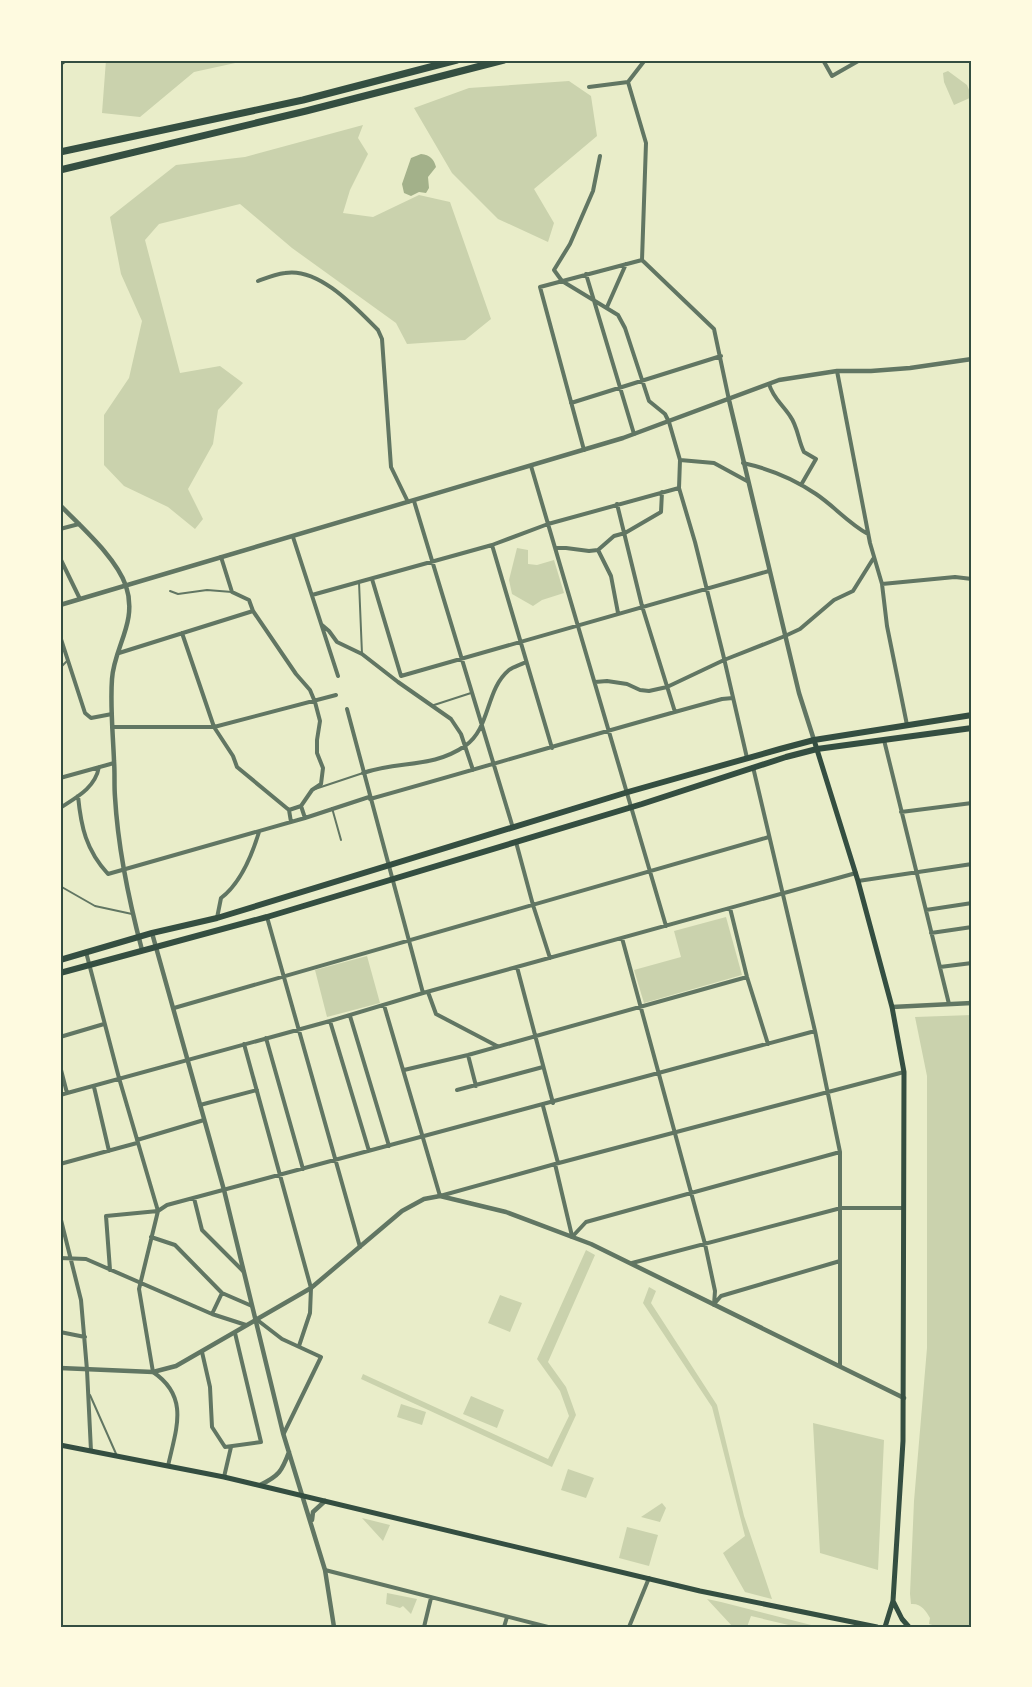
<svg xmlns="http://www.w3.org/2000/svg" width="1032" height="1687" viewBox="0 0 1032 1687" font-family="'PT Sans Narrow',sans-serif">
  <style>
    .green { fill: #cad2ad }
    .water { fill: #a3b18a }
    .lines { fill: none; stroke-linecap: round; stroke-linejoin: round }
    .service { stroke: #617663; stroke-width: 2 }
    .minor { stroke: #617663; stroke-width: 4 }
    .tertiary { stroke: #617663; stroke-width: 4.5 }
    .secondary { stroke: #344e41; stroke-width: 5 }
    .primary { stroke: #344e41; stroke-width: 6 }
    .trunk { stroke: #344e41; stroke-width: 6 }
    .motorway { stroke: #344e41; stroke-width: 7 }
    .neatline { fill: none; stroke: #344e41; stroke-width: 2 }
  </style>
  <rect width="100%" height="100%" fill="#e9edc9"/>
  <path class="green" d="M106,60H249L194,72L140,117L102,113Z
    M948,71L967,85L972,97L954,105L944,82L943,73Z
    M569,81L591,96L597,136L534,189L554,223L548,242L498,219L452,173L414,108L469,88Z
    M363,125L358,138L368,154L350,190L343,213L373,217L419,195L450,202L491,319L465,340L407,344L396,323L292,248L240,204L159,224L145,240L180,373L220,366L243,383L218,410L213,444L188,489L203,519L195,529L168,507L124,486L104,465V415L129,378L142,321L121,274L110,217L176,165L245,157Z
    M517,548L528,550V564L537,565L554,560L564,593L542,600L533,606L512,594L509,580Z
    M726,917L742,975L644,1003L634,970L681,957L674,931Z
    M367,956L380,1003L327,1017L315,970Z
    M972,1015V1627H939L929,1624L930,1618C926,1611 921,1603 911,1604L910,1594L914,1501L927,1348V1076L915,1017Z
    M586,1250L595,1255L548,1362L566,1387L576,1415L552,1467L361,1379L363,1374L548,1459L569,1416L560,1391L537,1359Z
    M649,1287L656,1291L651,1303L717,1405L744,1516L772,1599L745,1592L723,1553L745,1536L712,1407L643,1303Z
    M500,1295L522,1303L510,1332L488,1323Z
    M471,1396L504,1410L497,1428L463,1414Z
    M401,1404L426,1412L422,1425L397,1417Z
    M813,1423L884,1440L878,1570L820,1553Z
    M568,1469L594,1478L586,1498L561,1490Z
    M662,1503L666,1508L660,1522L641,1517Z
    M362,1518L390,1525L383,1541Z
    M627,1527L658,1535L649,1566L619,1558Z
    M387,1593L417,1599L411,1614L403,1606L400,1608L386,1604Z
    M707,1599L721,1602L819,1627H797L751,1616L747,1627H733Z"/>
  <path class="water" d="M421,154C430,155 434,159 436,167L428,177L429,188L426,193L419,192L411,196L404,193L402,184L411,158Z"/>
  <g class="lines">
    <path class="service" d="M359,582L362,654
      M170,591L178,594L207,590L232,592
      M60,668L68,660
      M431,706L471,693
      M315,789L363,773
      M332,808L341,840
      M60,886L95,906L132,914
      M90,1395L117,1456"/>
    <path class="minor" d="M645,60L628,82L646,143L642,260L714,329L729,400
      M823,60L832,76L860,60
      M589,87L628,82
      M600,156L593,191L570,244L554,270L562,281L618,315L625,328L649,401L665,414L669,422L680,460L679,488L695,542L723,654L747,758
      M586,274L634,434
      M258,281C266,278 276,274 285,273C319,267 356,308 378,330L382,339L391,467L408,502
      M607,307L626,264
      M837,371L870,543L882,584L887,626L907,725
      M769,384C773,398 782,404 790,416C798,427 798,440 804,452L816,459L801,485
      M571,403L721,356
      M584,450L540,287L642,260
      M680,460L714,463L747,481
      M743,463C770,469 793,478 816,494C834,506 848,523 868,534
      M531,466L666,926
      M414,501L513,828
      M617,504L642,606L675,712
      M60,529L79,524
      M293,537L338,676
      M492,545L552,748
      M555,548H566L589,551L598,550L614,536L625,533L661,512L662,492
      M598,550L611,576L618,613
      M221,557L232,592L249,600L253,611L296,674L310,690L315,702L320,721L317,740V753L323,768L321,784L312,790L301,806L305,818
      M60,558L80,599
      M372,579L401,676L769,571
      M882,584L955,577L972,579
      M312,595L492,545L548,524L679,488
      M322,625L329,631L337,642L362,654L398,682L451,719L461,734L473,770
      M182,633L214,727L233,756L237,767L289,810L291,822
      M60,636L85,713L91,718L112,714
      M119,653L253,611
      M595,682L607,681L627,684L640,690L649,691L667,687L724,660L785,636L800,629L834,600L853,591L873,559
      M347,709L423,993
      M112,727H214L336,695
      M884,740L949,1004
      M753,767L815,1031L840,1152V1365
      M363,773C400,760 431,769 465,746C491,728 485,690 509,670C513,667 520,665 526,662
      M60,778L114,763
      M78,796C81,827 86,850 108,874L305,818L369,797
      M370,799C488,766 604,731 722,699L733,698
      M60,808C77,797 95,788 99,767
      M289,810L301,806
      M901,812L972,803
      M516,842L533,905L550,958
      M858,881L972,864
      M730,908L747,977L768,1044
      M926,910L972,903
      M267,917L360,1247
      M217,918L221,898C241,883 252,855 259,832
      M931,933L972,927
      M622,938L705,1244L715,1291L714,1305
      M86,952L119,1078L158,1211
      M517,967L553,1103
      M940,967L972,963
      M428,992L436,1014L497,1046
      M384,1005L440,1196L555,1164L904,1072
      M174,1008L769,837
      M350,1016L389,1146
      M330,1021L369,1151
      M60,1037L104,1024
      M266,1038L303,1169
      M244,1044L311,1288L310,1313L299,1346
      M468,1055L476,1086
      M60,1066L67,1093
      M404,1070L468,1055L747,977
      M94,1087L109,1151
      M457,1090L543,1067
      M60,1095L330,1021L423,993L856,873
      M200,1105L257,1090
      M543,1106L558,1163
      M137,1140L204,1120
      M60,1164L137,1143
      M555,1164L572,1236
      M194,1198L202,1230L244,1272
      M158,1211L139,1289L153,1372C190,1397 176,1429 168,1466
      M60,1216L81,1300L87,1370L91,1451
      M151,1237L175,1245L222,1293L252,1306
      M572,1237L586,1222L840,1152
      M60,1258L86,1259L212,1314L246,1325
      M632,1263L841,1208H903
      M110,1270L106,1216L158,1211L167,1205L815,1031
      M714,1304L721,1296L840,1261
      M212,1314L222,1293
      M256,1319L282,1339L321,1357L284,1433
      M60,1332L85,1337
      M202,1352L210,1387L212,1427L225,1447L261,1442L235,1333
      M224,1477L231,1447
      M325,1570L548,1627
      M424,1627L431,1598
      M504,1627L507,1617
      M629,1627L649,1578"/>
    <path class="tertiary" d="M729,400L799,693L814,740
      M60,505C81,527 116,557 126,586C138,622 114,647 112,679C110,706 113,734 114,761C115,773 114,785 115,797C118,849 129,901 142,950
      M60,605L623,438L779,380L837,371H871L910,368L972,359
      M152,933L224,1190L283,1433L325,1570L334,1627
      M892,1007L972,1003
      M60,1368L153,1372L176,1366L311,1288L402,1211L424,1199L440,1196L506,1212L591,1244L904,1398
      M260,1485C279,1476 282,1471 289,1452
      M312,1520L313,1512L325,1501"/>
    <path class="secondary" d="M814,740L858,881L892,1007L904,1072L903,1441L893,1601L885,1627
      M60,1445L224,1477L700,1591L877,1627
      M893,1601L902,1619L909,1627"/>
    <path class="primary" d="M60,960L152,933L217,918L628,792L780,749L814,740L972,715
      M60,973L267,917L642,804L786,757L817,749L972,728"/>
    <path class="trunk" d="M60,63L64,60"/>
    <path class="motorway" d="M60,152L303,100L457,60
      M60,170L306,111L504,60"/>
  </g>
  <rect width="1032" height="1687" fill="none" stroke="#fefae0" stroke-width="123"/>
  <rect x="62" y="62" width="908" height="1564" class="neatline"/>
</svg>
